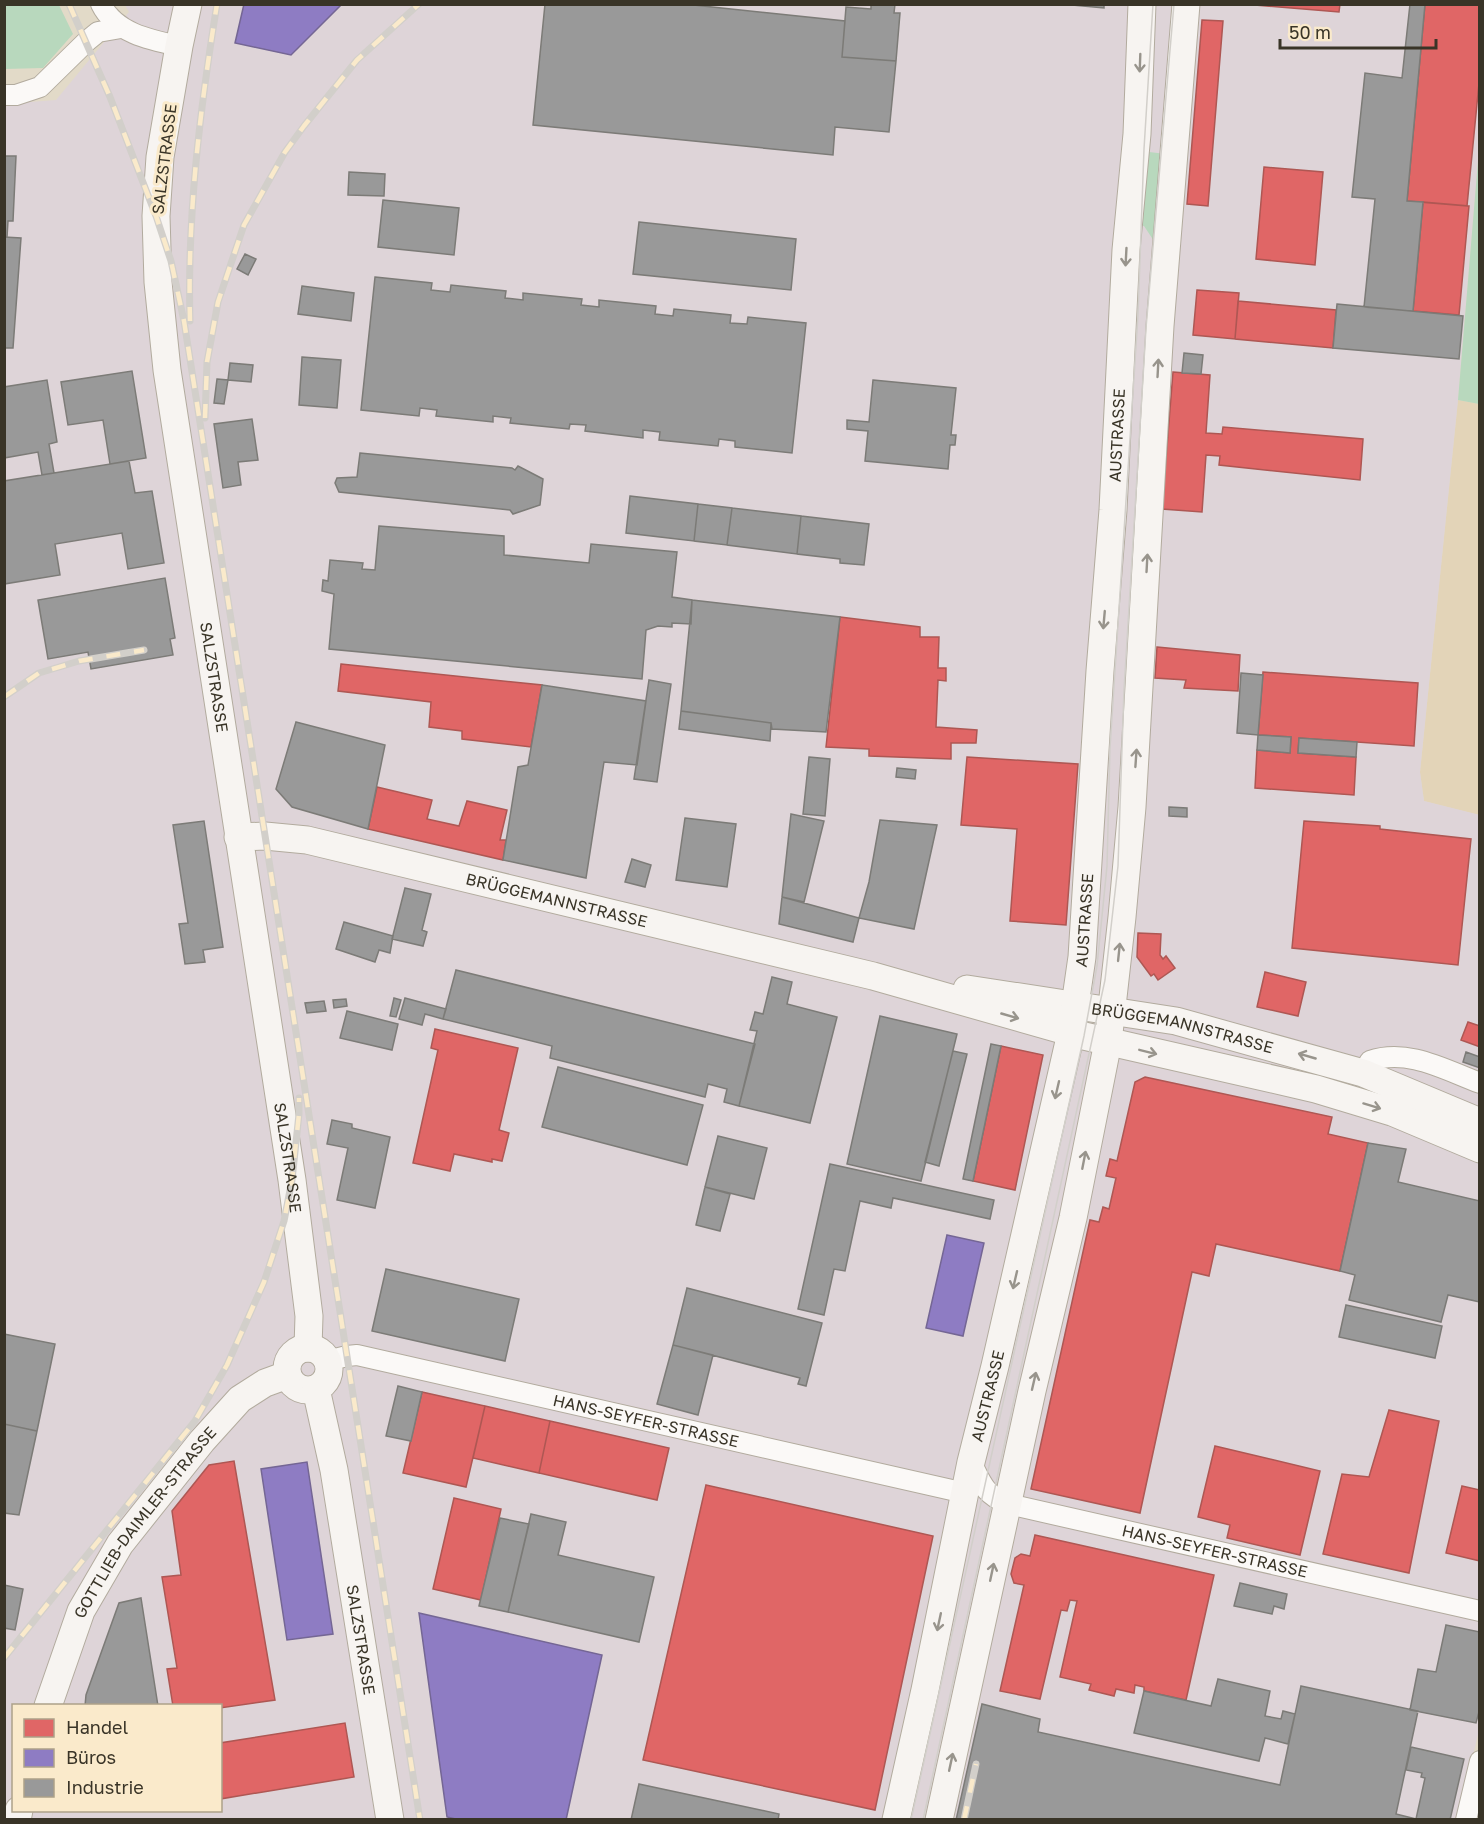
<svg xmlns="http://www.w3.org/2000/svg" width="1484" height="1824" viewBox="0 0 1484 1824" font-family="'Golos Text',sans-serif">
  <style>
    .built { fill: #e3d4b8 }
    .industrial { fill: #ded4d8; fill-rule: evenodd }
    .green { fill: #b8d8bd }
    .shops { fill: #e06666; stroke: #ae5753; stroke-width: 1.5 }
    .offices { fill: #8e7cc3; stroke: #746694; stroke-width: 1.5 }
    .industry { fill: #999; stroke: #7c7b77; stroke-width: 1.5 }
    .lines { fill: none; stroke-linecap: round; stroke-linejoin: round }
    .street-casing { stroke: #b2ab9e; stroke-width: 22 }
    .secondary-casing { stroke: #b2ab9e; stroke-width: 29 }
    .street { stroke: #fbf9f7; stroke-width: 20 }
    .secondary { stroke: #f7f4f1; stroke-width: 27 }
    .tram { stroke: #d2cfca; stroke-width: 1.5 }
    .rail-casing { stroke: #d2cfca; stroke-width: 7 }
    .rail { stroke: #faeacb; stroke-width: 4.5; stroke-dasharray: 14; stroke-linecap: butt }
    .oneway { stroke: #98948c }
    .labels { text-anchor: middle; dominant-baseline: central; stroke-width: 6; stroke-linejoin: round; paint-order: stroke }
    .street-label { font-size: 16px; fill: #393427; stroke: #faeacb }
  </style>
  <rect width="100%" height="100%" fill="#e2dac8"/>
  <path class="built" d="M1458,400L1479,404V815L1424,801L1420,772Z"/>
  <path class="industrial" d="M125,5H1479V149L1458,400L1420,772L1424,801L1480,815V1726L1458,1819L5,1820V104L56,100L129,12ZM14,1706H220V1810H14Z"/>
  <path class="green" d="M4,5H59L73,34L43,68L5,69Z
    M1479,149L1480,404H1479L1458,400Z
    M1149,152L1166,154L1154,241L1144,226L1137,225Z"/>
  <path class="shops" d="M1243,4H1340L1339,12Z
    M1425,4H1480V73L1467,206L1407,201Z
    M1202,20L1223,21L1208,206L1187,204Z
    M1264,167L1323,172L1315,265L1256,259Z
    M1423,202L1469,206L1459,315L1413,311Z
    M1197,290L1239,293L1235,339L1193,335Z
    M1238,301L1336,310L1333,348L1235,339Z
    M1173,372L1210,375L1206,433L1222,434L1223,427L1363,439L1360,480L1219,465L1220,456L1206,455L1202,512L1162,509Z
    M840,617L920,627V637H939L938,668H946V681L938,680L936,727L977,730L976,743H951V759L869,756V749L826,747Z
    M1157,647L1240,655L1238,691L1184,688L1186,680L1155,678Z
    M341,664L542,685L531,747L462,739V731L429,727L431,702L338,691Z
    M1263,672L1418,683L1414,746L1299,738L1298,753L1356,757L1354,795L1255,788L1257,750L1290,753L1291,737L1258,735Z
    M967,757L1078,764L1066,925L1010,921L1017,829L961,825Z
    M377,787L432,800L427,819L459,826L467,801L507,810L500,840H506L503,860L368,829Z
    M1304,821L1380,826V829L1471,839L1458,965L1292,948Z
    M1138,933L1161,934L1160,955L1163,959L1166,956L1175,968L1158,980L1154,974L1151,976L1137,957Z
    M1265,972L1306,982L1298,1016L1257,1007Z
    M1468,1022L1480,1026V1047L1461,1040Z
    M435,1029L518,1048L499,1130L509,1133L502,1161L492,1159V1162L454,1154L450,1171L413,1163L438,1050L431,1048Z
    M1001,1046L1043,1055L1015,1190L973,1181Z
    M1145,1077L1332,1117L1328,1134L1368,1143L1340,1271L1216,1244L1209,1276L1192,1272L1140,1513L1031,1489L1090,1220L1099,1222L1103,1207L1109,1209L1116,1178L1106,1176L1110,1159L1117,1161L1135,1082Z
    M422,1392L485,1406L466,1487L403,1473Z
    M485,1406L550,1421L539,1473L473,1458Z
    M1389,1410L1439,1421L1409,1573L1323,1554L1342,1474L1369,1477Z
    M550,1421L669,1448L657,1500L539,1473Z
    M1215,1446L1320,1471L1300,1555L1227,1538L1230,1525L1198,1517Z
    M234,1461L275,1700L220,1708V1706H173L167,1669L177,1668L162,1577L181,1575L172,1511L209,1465Z
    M706,1485L933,1536L875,1810L643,1760Z
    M1462,1486L1480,1490V1561L1446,1553Z
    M454,1498L501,1509L481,1600L433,1589Z
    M1035,1535L1214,1575L1186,1700L1144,1691V1687L1135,1685L1134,1693L1116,1689L1114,1696L1089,1690L1091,1684L1060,1677L1077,1601L1070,1600L1067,1611L1061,1610L1040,1699L1000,1691L1024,1585L1014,1583L1011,1574L1015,1558L1021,1554L1030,1556Z
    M345,1723L354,1777L220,1799V1743Z"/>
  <path class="offices" d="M244,4L292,5L342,4L291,55L235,43Z
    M947,1235L984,1243L963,1336L926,1328Z
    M307,1462L333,1634L287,1640L261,1469Z
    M419,1613L602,1655L566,1820H460L447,1817Z"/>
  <path class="industry" d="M545,4H684L845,21L842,57L896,61L889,132L835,127L833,155L533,125Z
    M871,4H895L894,13H900L896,61L842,57L846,7L871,9Z
    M1061,4H1104V8Z
    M1410,4H1425L1407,201L1423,202L1413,311L1364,307L1375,199L1352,197L1365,73L1402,78Z
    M5,156H16L13,221H8L7,237H4Z
    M349,172L385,174L384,196L348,195Z
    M383,200L459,208L454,255L378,247Z
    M639,222L796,239L791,290L633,274Z
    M4,237L21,238L13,348H4Z
    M245,254L256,259L248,275L237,269Z
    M375,277L432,283L431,290L450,292L451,285L506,291L505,298L523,300V293L582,299L581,305L599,307V300L656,306L655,314L673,316L674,309L731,315L730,323L747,324L748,317L806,323L792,453L735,447V441L719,439L718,446L659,440L660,432L643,430V438L585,431L586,425L570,424L569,429L510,423L511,418L493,416V422L436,416L437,410L420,408L419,416L361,410Z
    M302,286L354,293L351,321L298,314Z
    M1337,304L1463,316L1459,359L1333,348Z
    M1184,353L1203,355L1201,374L1182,373Z
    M302,357L341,360L337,408L299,405Z
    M230,363L253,365L251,382L228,380Z
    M132,371L146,458L110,464L103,420L68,425L61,382Z
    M217,379L228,380L224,404L214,403Z
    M47,380L57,442L49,444L54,473L42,475L38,452L4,458V387Z
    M873,380L956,388L951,435H956L955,445H950L948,469L865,461L868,431L847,429V420L869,422Z
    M252,419L258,460L238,462L241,485L223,488L214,424Z
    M360,453L512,468L515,470L518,466L543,479L540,505L513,514L510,510L339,492L335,483L337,478L357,477Z
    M129,461L135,493L152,491L164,563L128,569L122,533L55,544L60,575L4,584V481Z
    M630,496L698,504L694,541L626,533Z
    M698,504L732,508L727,545L694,541Z
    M732,508L801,516L797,554L727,545Z
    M801,516L869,524L864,565L840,563V559L797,554Z
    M379,526L504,536V555L589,563L591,544L677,552L672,597L692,600L691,624L672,623V627L658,626L646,630L642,679L329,649L334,594L322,591L323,580L328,581L330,560L363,563L362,569L375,570Z
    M165,578L175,638L170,639L173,655L91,669L88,652L48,659L38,600Z
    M692,600L840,617L826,732L772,729L771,723L681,711Z
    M1241,673L1263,675L1258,735L1237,733Z
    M649,680L671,684L657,782L634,779Z
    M542,685L646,701L637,765L604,762L586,878L503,860L518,767L528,765Z
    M681,711L771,723L770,741L679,729Z
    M296,722L385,745L368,829L292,807L276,789Z
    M1258,735L1291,737L1290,753L1257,750Z
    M1299,738L1357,742L1356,757L1298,753Z
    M809,757L830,759L825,816L803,814Z
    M897,768L916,770L915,779L896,777Z
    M1169,807L1187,808V817L1169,816Z
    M791,814L824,821L804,902L782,897Z
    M685,818L736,824L727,887L676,880Z
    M880,820L937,825L914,929L859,918L869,882Z
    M204,821L223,947L203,950L205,962L185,964L179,924L188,923L173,825Z
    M632,859L651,865L645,887L625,882Z
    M405,888L431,894L422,930L427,932L423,946L392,939Z
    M782,897L859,918L853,942L779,924Z
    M344,922L393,936L390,953L379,950L375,962L336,949Z
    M456,970L755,1044L739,1106L724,1102L727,1089L708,1084L705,1097L550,1058L552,1046L443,1019Z
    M772,977L792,982L787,1004L837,1017L810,1123L739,1106L757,1031L750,1030L755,1012L763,1014Z
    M394,998L401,1000L396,1017L390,1016Z
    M405,998L446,1009L443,1019L425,1014L422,1025L399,1019Z
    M346,999L347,1006L334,1008L333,1000Z
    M324,1001L326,1011L307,1013L305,1003Z
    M347,1011L398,1024L392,1050L340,1038Z
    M880,1016L957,1034L921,1181L847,1164Z
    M991,1044L1001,1046L973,1181L963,1179Z
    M953,1051L967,1054L939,1166L925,1162Z
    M1466,1052L1480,1057V1068L1463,1062Z
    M558,1067L703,1105L687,1165L542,1127Z
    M332,1120L352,1124V1128L390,1137L375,1208L337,1200L348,1148L327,1144Z
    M718,1136L767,1148L754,1199L705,1187Z
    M1368,1143L1406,1149L1398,1182L1480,1201V1302L1448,1295L1441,1322L1349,1300L1355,1275L1340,1271Z
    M830,1164L994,1200L990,1219L893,1198L891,1208L860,1201L845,1271L834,1269L824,1315L798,1309Z
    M705,1187L730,1194L720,1231L696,1225Z
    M386,1269L519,1299L505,1361L372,1331Z
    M687,1288L822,1323L806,1386L798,1384L800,1378L673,1345Z
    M1346,1305L1442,1326L1435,1358L1339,1337Z
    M4,1334L55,1344L37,1431L4,1424Z
    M673,1345L713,1355L698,1415L657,1404Z
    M398,1386L422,1392L411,1441L386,1436Z
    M4,1424L37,1431L19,1515L4,1513Z
    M531,1514L566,1522L558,1555L654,1577L639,1642L508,1612Z
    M500,1518L529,1524L508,1612L479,1606Z
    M1240,1583L1287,1594L1284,1609L1274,1606L1272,1614L1234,1606Z
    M4,1585L23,1589L15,1630L4,1628Z
    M141,1598L158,1706H85L86,1695L119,1603Z
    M1446,1625L1480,1632V1708L1476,1723L1410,1710L1418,1669L1436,1672Z
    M1218,1679L1270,1691L1265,1716L1281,1719L1283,1711L1295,1714L1288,1744L1265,1738L1259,1761L1134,1733L1144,1691L1211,1706Z
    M1301,1686L1418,1711L1396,1814L1420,1820H956L982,1704L1040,1719L1038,1732L1280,1785Z
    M1411,1747L1464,1759L1450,1820L1416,1819L1425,1778L1421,1777L1422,1773L1406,1770Z
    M639,1784L779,1814L778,1820H631Z"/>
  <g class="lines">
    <defs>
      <g id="street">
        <path d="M101,4C115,33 150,40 179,46"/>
        <path d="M4,95H16L40,87L87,41L98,32L121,28"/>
        <path d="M1363,1073L1370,1061C1408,1048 1445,1070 1480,1083"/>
        <path id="s1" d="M327,1361L347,1356L357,1355L965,1493"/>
        <path id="s2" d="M971,1462C982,1484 984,1494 1008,1504L1480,1611"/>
        <path d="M1466,1820L1480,1761"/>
      </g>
      <g id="secondary">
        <path id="s3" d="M188,4L179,46L160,157L156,216L158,282L167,370L292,1180L309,1316L308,1348"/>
        <path id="s4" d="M238,837L265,836L307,840L873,976L1084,1036L1316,1089L1392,1112L1480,1149"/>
        <path id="s5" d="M967,989L1176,1021L1363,1073L1480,1122"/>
        <circle cx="308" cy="1369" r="21"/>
        <path id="s6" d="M316,1389L334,1470L390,1820"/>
        <path id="s7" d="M48,1706L81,1611L120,1544L202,1441L240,1399L265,1383L287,1375"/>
        <path d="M17,1820L19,1810"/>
        <path id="s8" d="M896,1820L925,1690L971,1462L995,1366L1071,1033L1082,957L1100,671L1113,510L1126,250L1137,134L1142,4"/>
        <path d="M939,1820L1032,1391L1073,1218L1108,1042L1122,917L1132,807L1160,326L1186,4"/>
      </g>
    </defs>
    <use href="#street" class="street-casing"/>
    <use href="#secondary" class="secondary-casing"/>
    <use href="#street" class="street"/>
    <use href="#secondary" class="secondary"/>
    <path class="tram" d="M911,1820L1084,1036L1097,966L1107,866L1110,748L1138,315L1144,149L1153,4
      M923,1820L1105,980L1118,866L1124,690L1146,328L1174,4"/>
    <defs>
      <path id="rail" d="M69,4L110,97L156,216L171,261L184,321L420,1820
        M190,321C187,215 200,109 217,4
        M205,418L207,362L218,302L244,225L285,152L304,126L357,60L419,4
        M4,697L39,673L79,661L144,650
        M4,1658L195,1421L227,1365L264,1282L284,1221L292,1180L299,1114V1098
        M964,1820L976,1764"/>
    </defs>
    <use href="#rail" class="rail-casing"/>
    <use href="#rail" class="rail"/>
  </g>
  <defs><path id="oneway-shaft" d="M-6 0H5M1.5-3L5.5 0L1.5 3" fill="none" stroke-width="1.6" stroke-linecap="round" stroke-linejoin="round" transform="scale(1.5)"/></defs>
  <g class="oneway">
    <use href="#oneway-shaft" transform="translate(1140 63) rotate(92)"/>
    <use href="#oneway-shaft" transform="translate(1126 257) rotate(93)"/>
    <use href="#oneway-shaft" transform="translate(1158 368) rotate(-87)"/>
    <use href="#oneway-shaft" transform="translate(1147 563) rotate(-87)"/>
    <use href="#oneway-shaft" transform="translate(1104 620) rotate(95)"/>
    <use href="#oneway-shaft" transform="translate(1136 758) rotate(-86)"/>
    <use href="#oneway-shaft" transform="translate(1119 952) rotate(-84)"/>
    <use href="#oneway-shaft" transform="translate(1010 1016) rotate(16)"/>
    <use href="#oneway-shaft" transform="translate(1148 1052) rotate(14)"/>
    <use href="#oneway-shaft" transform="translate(1307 1056) rotate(-164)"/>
    <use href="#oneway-shaft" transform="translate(1057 1090) rotate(103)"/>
    <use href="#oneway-shaft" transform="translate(1372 1106) rotate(17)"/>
    <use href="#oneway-shaft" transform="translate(1084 1160) rotate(-79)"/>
    <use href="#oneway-shaft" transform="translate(1015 1280) rotate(103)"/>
    <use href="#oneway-shaft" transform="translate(1034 1381) rotate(-77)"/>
    <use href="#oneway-shaft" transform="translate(992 1572) rotate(-78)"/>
    <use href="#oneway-shaft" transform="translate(939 1622) rotate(102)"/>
    <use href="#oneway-shaft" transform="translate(951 1762) rotate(-78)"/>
  </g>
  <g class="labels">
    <g class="street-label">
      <text transform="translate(164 159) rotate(-83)">SALZSTRASSE</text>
      <text stroke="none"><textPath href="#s8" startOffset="1406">AUSTRASSE</textPath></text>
      <text stroke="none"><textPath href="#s3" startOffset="680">SALZSTRASSE</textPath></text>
      <text stroke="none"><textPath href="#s4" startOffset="326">BRÜGGEMANNSTRASSE</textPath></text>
      <text stroke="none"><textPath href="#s8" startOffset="920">AUSTRASSE</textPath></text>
      <text stroke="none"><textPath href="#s5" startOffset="219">BRÜGGEMANNSTRASSE</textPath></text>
      <text stroke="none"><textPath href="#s3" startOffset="1166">SALZSTRASSE</textPath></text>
      <text stroke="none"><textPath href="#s8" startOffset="434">AUSTRASSE</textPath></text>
      <text stroke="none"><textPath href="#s1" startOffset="327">HANS-SEYFER-STRASSE</textPath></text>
      <text stroke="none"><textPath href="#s7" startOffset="210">GOTTLIEB-DAIMLER-STRASSE</textPath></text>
      <text stroke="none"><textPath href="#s2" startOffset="270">HANS-SEYFER-STRASSE</textPath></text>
      <text stroke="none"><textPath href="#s6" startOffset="255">SALZSTRASSE</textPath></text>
    </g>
  </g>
  <rect width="1484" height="1824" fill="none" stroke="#393427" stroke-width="12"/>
  <rect x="12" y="1704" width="210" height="108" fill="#faeacb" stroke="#ada189" stroke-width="1.5"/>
  <rect x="24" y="1719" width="30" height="18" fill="#e06666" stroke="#ada189" stroke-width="1.5"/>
  <text x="66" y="1734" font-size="18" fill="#393427">Handel</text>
  <rect x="24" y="1749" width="30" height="18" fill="#8e7cc3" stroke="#ada189" stroke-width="1.5"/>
  <text x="66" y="1764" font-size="18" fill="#393427">Büros</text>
  <rect x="24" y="1779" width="30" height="18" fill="#999999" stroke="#ada189" stroke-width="1.5"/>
  <text x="66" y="1794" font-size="18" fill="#393427">Industrie</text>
  <path d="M1280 39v9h156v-9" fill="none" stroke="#393427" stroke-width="3"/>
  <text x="1289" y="39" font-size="18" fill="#393427" stroke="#faeacb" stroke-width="4.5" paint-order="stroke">50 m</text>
</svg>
